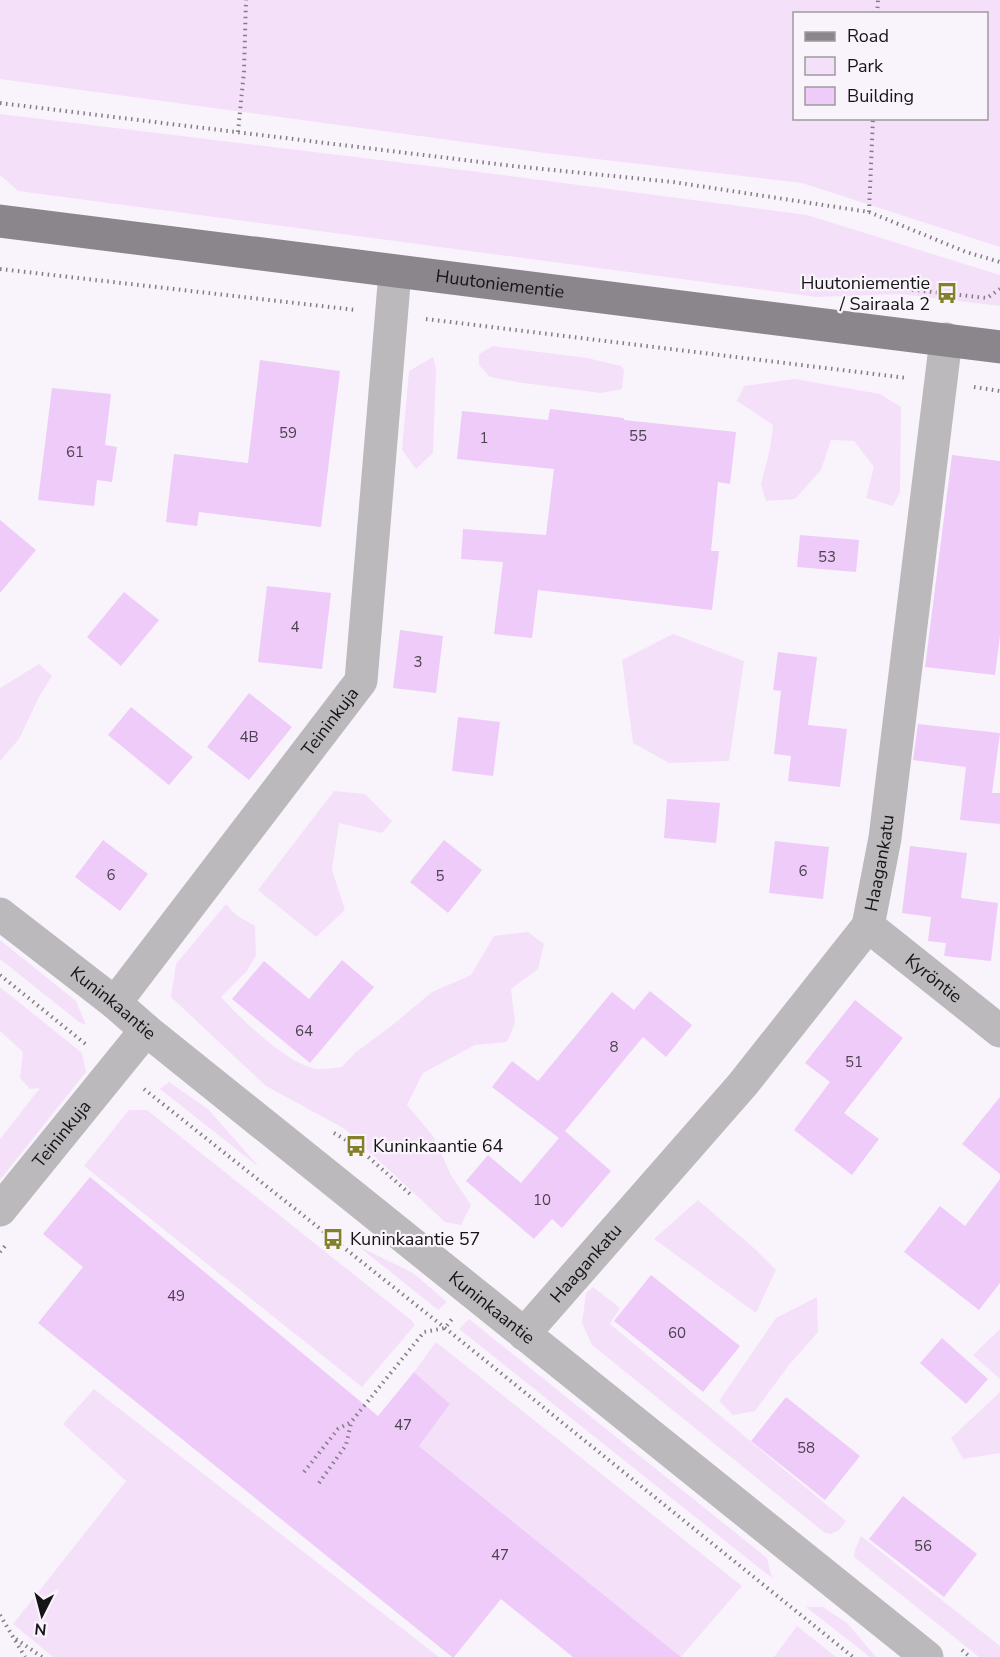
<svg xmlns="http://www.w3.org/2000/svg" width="1000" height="1657" viewBox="0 0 1000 1657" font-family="'Nunito Sans',sans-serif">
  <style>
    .green { fill: #f4e1f9; fill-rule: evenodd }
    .building { fill: #eecbf9 }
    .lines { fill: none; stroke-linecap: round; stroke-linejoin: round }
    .path { stroke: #827e83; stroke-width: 4; stroke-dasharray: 1.5 4.5; stroke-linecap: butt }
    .minor { stroke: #bcb9bc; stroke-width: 33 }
    .major { stroke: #8b868c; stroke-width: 33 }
    .labels { text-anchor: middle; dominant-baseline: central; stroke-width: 4.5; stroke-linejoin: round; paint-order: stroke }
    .number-label { font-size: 15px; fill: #4c424f }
    .poi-label { font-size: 18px; fill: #161416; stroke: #f9f4fb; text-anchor: start }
    .street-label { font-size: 18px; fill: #161416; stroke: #f9f4fb }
  </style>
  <rect width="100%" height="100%" fill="#f9f4fb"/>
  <path class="green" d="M0,0H1000V247L802,183L545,153L0,79ZM794,14H986V118H794Z
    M0,114L479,172L807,215L1000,275V306L901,294L816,297L18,191L0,175Z
    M493,346L587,358L621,366L624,370L622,389L601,393L523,383L490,377L479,365V354Z
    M433,357L436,369L433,453L416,469L402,450L409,371Z
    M795,379L880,394L901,407L900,492L893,506L866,498L874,467L854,441L831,440L821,470L795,499L766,501L761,484L770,449L773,425L737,401L744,386Z
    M673,634L744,661L729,761L669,763L633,743L622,660Z
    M39,664L52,676L39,697L19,739L0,761V688Z
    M334,791L365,794L392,821L382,833L339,823L332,870L345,910L316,937L258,890Z
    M226,904L236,915L255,926L256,955L247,971L221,997C241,1019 289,1066 318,1069C326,1069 334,1068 342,1067L356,1052L390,1027L432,992L471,975L494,936L528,932L544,944L538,969L511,989L515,1023L507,1042L475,1045L423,1073L407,1105L433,1136L451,1175L471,1205L461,1225L445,1222L345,1129L266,1086L171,997L176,964Z
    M0,940L76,1001L86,1025L79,1022L0,959Z
    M0,987L82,1053L86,1072L0,1180V1139L40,1088L30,1089L20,1078L23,1052L0,1031Z
    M169,1082L208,1109L260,1168L160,1089Z
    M129,1110H147L411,1320L415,1325L362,1387L84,1166Z
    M698,1200L755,1249L776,1270L756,1313L654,1239Z
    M358,1246L413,1273L447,1302L438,1310Z
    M593,1287L620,1308L610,1324L846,1521L839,1530L831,1534L825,1533L592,1345L582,1323L586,1293Z
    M817,1297L818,1332L789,1365L755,1411L733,1415L719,1401L776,1318Z
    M469,1319L767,1558L772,1578L459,1329Z
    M1000,1329V1379L973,1355Z
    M436,1342L742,1586L681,1657L419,1446L450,1404L414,1372Z
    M94,1389L439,1657H53L13,1624L126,1481L63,1424Z
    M1000,1392V1453L963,1459L951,1438Z
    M861,1536L1000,1646V1657H979L854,1557L855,1550Z
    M806,1607H823L847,1623L876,1657H870Z
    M797,1626L836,1657H774Z"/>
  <path class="building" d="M260,360L340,371L321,527L199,512L197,526L166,522L174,454L248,463Z
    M52,388L111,394L105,445L117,447L112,482L97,480L94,506L38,500Z
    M550,409L624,418V420L736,432L730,484L718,482L711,551H719L712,610L538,590L532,638L494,634L503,562L461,559L463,529L546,535L554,469L457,459L462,411L548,420Z
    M952,455L1000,461V635L995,675L925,667Z
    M0,520L36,550L0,593Z
    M800,535L859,540L856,572L797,567Z
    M267,586L331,593L322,669L258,662Z
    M124,592L159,620L121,666L87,637Z
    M400,630L443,636L436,693L393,688Z
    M778,652L817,657L808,725L847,729L840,787L788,781L791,756L774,754L781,691L773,690Z
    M249,693L292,727L249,780L207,747Z
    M131,707L193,757L169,785L108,735Z
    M458,717L500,722L493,776L452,771Z
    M918,724L1000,733L992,793H1000V824L960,820L966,767L913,760Z
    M667,799L720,803L716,843L664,838Z
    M103,840L148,874L120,911L75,877Z
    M444,840L482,870L448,913L410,882Z
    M775,841L829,847L823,899L769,893Z
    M910,846L967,853L961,898L998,903L991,961L944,956L946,943L928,941L931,917L902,913Z
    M342,960L374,987L310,1063L232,999L264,961L309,999Z
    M650,991L692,1025L666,1057L643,1037L565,1131L611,1171L562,1228L552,1219L534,1239L466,1181L488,1155L521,1183L559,1138L492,1087L512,1061L538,1081L612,992L634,1010Z
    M855,1000L903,1038L844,1113L879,1139L852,1175L794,1130L830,1082L805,1063Z
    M1000,1097V1174L962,1144Z
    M90,1177L378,1416L414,1372L450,1404L419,1446L681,1657H573L501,1599L454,1657H452L38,1323L83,1267L43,1234Z
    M1000,1179V1283L979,1310L904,1252L940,1206L965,1226Z
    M651,1275L740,1346L703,1392L614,1321Z
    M942,1338L988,1379L966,1404L920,1363Z
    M786,1397L860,1456L825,1500L751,1441Z
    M903,1496L977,1554L944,1597L869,1539Z"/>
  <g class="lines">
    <path class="path" d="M877,14L878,0
      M0,103L513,166L673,182L869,212L966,252L1000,262
      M238,132L244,71L246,0
      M869,212L873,118
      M0,269L356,310
      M906,289L987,298L1000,289
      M426,319L907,378
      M974,387L1000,391
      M0,975L88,1046
      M144,1089L445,1328L853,1657
      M334,1133L356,1146L410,1194
      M0,1252L6,1245
      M304,1472L338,1429L351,1422L424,1332L445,1328L452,1319
      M319,1483L346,1445L351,1423
      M0,1615L25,1657
      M16,1639L42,1657
      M962,1650L970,1657"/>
    <g class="minor">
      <path id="s1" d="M0,914L115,1003L146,1030L927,1657"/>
      <path id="s2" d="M868,926L1000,1031"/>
      <path id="s3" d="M115,1003L361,681L395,272"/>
      <path id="s4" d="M0,1210L146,1030"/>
      <path id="s5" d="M524,1334L743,1084L868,926L885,838L946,339"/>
    </g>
    <path class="major" id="s6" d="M0,221L1000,347"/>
  </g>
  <defs>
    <symbol id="bus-bare" viewBox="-9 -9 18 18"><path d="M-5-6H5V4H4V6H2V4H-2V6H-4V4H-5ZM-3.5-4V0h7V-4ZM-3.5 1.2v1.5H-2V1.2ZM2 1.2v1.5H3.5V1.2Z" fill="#828029" stroke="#f9f4fb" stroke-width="2.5" paint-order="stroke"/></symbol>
  </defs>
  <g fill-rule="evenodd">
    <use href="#bus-bare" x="932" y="278" width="30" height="30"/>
    <use href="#bus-bare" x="341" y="1131" width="30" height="30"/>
    <use href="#bus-bare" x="318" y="1224" width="30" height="30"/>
  </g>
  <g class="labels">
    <g class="number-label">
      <text x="288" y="433">59</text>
      <text x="638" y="436">55</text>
      <text x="484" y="438">1</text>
      <text x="75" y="452">61</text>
      <text x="827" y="557">53</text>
      <text x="295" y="627">4</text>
      <text x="418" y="662">3</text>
      <text x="249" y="737">4B</text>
      <text x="803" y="871">6</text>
      <text x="111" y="875">6</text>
      <text x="440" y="876">5</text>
      <text x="304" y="1031">64</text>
      <text x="614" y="1047">8</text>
      <text x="854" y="1062">51</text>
      <text x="542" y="1200">10</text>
      <text x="176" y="1296">49</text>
      <text x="677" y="1333">60</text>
      <text x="403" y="1425">47</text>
      <text x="806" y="1448">58</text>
      <text x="923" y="1546">56</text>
      <text x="500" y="1555">47</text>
    </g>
    <g class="poi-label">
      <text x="930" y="283" text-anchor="end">Huutoniementie<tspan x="930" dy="21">/ Sairaala 2</tspan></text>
      <text x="373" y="1146">Kuninkaantie 64</text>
      <text x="350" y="1239">Kuninkaantie 57</text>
    </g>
    <g class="street-label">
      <text stroke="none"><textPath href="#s6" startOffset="504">Huutoniementie</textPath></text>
      <text stroke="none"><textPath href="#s3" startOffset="354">Teininkuja</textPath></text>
      <text stroke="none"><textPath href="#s5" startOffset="598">Haagankatu</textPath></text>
      <text stroke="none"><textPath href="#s2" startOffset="84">Kyröntie</textPath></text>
      <text stroke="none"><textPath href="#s1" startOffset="144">Kuninkaantie</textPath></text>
      <text stroke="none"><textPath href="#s4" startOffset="98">Teininkuja</textPath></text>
      <text stroke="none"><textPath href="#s5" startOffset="94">Haagankatu</textPath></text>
      <text stroke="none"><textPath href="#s1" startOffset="630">Kuninkaantie</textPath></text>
    </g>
  </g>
  <rect x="793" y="12" width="195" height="108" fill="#f9f4fb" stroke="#9e9a9f" stroke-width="1.5"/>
  <rect x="805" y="32" width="30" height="9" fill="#8b868c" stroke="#9e9a9f" stroke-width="1.5"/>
  <text x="847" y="42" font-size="18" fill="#161416">Road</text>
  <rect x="805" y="57" width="30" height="18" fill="#f4e1f9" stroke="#9e9a9f" stroke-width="1.5"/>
  <text x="847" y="72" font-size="18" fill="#161416">Park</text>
  <rect x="805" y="87" width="30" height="18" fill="#eecbf9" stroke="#9e9a9f" stroke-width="1.5"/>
  <text x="847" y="102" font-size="18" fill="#161416">Building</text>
  <g transform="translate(42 1615) rotate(186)" stroke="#f9f4fb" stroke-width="4.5" paint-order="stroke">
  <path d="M0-4.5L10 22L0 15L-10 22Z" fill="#161416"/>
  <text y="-9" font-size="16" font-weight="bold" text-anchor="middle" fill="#161416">N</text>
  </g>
</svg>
